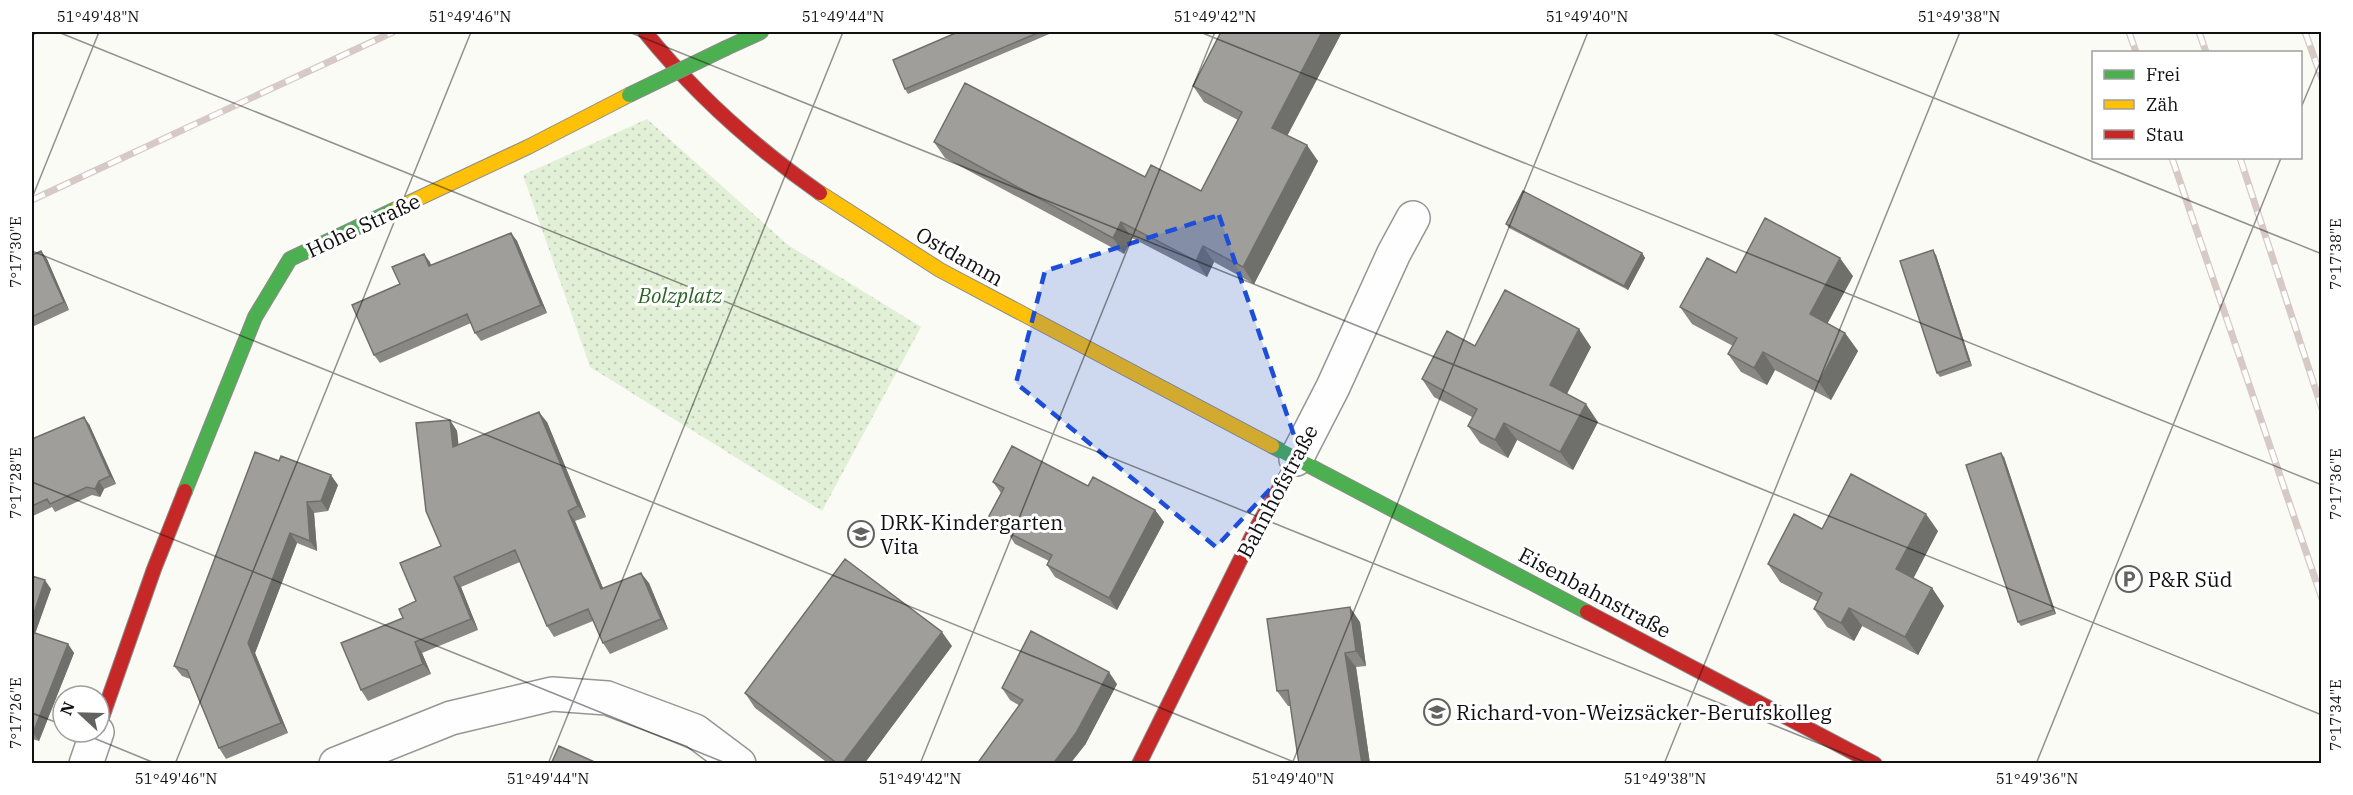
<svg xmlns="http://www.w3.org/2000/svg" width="2353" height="795" viewBox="0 0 2353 795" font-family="'IBM Plex Serif',serif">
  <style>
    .park { fill: url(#park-dots) }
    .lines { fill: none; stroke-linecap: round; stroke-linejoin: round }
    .street-casing { stroke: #969694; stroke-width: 36 }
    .fast-casing { stroke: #8c8c8a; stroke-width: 16 }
    .slow-casing { stroke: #8c8c8a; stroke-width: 16 }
    .jam-casing { stroke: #8c8c8a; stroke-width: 16 }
    .street { stroke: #fefefe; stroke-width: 33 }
    .fast { stroke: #4caf50; stroke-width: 14 }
    .slow { stroke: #ffc107; stroke-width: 14 }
    .jam { stroke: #c62828; stroke-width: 14 }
    .rail-casing { stroke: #d7c9c6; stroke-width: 7 }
    .rail { stroke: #fff; stroke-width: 4.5; stroke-dasharray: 14; stroke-linecap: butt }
    .fast-bridge-casing { stroke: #8c8c8a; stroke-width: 16; stroke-linecap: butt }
    .fast-bridge { stroke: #4caf50; stroke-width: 14 }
    .wall { fill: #898885 }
    .shaded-wall { fill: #6f6f6c }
    .building { fill: #9f9e9b; stroke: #6f6f6c; stroke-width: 1.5 }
    .marked { fill: #1d4ed8; fill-opacity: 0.2; stroke: #1d4ed8; stroke-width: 4.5; stroke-dasharray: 12 8; stroke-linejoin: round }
    .ticks { fill: none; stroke: #101010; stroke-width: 1.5; stroke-opacity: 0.45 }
    .labels { text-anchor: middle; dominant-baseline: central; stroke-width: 6; stroke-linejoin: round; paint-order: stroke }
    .street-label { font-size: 21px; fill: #101010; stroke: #fff }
    .park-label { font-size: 21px; font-style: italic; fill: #296424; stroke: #fff }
    .poi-label { font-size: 21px; fill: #101010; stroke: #fff; text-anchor: start }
    .neatline { fill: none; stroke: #101010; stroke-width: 2 }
    .ticks-label { font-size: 15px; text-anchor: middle; fill: #101010 }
  </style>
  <defs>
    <pattern id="park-dots" width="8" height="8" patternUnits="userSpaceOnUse" patternTransform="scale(1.5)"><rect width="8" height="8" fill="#e2f0d7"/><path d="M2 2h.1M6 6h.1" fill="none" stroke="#c1cdb8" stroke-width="1.8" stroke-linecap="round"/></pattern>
  </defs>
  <rect width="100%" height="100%" fill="#fbfbf6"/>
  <path class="park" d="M647,119L788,245L921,327L822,511L590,367L523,175Z"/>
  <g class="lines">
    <defs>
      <path id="street" d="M1296,459L1333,387L1394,253L1413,218
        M86,764L97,732
        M336,764L451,718L552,694L607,698L695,731L739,764"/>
      <path id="fast" d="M726,48L761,32
        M1272,446L1587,612
        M185,491L255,317L290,259L398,208"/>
      <path id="slow" d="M820,193L940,270L1272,446
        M398,208L528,147L629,95"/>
      <path id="jam" d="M645,32C697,96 753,146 820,193
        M1587,612L1875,764
        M99,726L154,569L185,491
        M1139,764L1254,532L1296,459"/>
    </defs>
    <use href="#street" class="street-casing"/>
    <use href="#fast" class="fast-casing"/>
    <use href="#slow" class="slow-casing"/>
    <use href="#jam" class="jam-casing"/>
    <use href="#street" class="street"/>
    <use href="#fast" class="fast"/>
    <use href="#slow" class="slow"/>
    <use href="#jam" class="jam"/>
    <defs>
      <path id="rail" d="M2129,32L2136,52
        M2199,32L2206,52
        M2305,32L2322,79
        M2172,158L2322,599
        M2240,158L2322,409
        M32,200L393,32"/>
    </defs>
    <use href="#rail" class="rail-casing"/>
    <use href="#rail" class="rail"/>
    <defs>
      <path id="fast-bridge" d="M629,95L726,48"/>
    </defs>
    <use href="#fast-bridge" class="fast-bridge-casing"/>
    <use href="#fast-bridge" class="fast-bridge"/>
  </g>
  <path class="wall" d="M32,32H40L32,36Z
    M958,32H1054L908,94L905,89Z
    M1342,32L1287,135L1318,161L1254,284L1214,262L1207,277L1132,238L1124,254L945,158L934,142L1145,177L1201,191L1238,120L1204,102L1193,86Z
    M1506,224L1642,253L1645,258L1628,290L1509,228Z
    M511,233L517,241L547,313L481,341L475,333L471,323L380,363L374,355L400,284L424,254L431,265Z
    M41,251L47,259L69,310L32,327V255Z
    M1936,255L1972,366L1940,377L1937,373Z
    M1736,273L1853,276L1827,323L1845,333L1858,351L1831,400L1775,370L1767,385L1741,372L1728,354L1733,346L1692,324L1680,307Z
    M1591,347L1567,394L1598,422L1573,470L1517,440L1508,458L1480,443L1468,426L1472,417L1434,397L1422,379Z
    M450,420L457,431L458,445L547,422L586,517L575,521L603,588L649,583L668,629L610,654L603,643L593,621L554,637L547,626L520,562L461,587L478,630L422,653L431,674L368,701L361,690L403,618L416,601L441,546Z
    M89,424L116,484L104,489L100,497L92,495L55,512L52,507L33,516L32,513V439Z
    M255,452L338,485L328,511L314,513L317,551L297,543L255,653L288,733L226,759L219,748L190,679L182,676L174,666Z
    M2004,457L2056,614L2021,626L2018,622Z
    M993,482L1088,486L1155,510L1164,522L1117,610L1055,577L1047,565L1049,561L1015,544L1008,533L998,528L989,516L1001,493Z
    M1822,529L1938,531L1913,578L1932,588L1944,606L1918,655L1862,626L1854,641L1827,627L1814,609L1818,602L1780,582L1768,564Z
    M32,576L51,589L35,634L68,644L74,653L39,741L32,739Z
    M1360,622L1366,666L1356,667L1370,764H1299L1291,706H1288L1277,691Z
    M952,646L864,764H829L755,708L745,693Z
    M1117,684L1085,745L1010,700L1002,688Z"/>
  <path class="shaded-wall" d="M1322,32H1342L1283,144L1272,128Z
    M1307,145L1318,161L1254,284L1243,267Z
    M1121,222L1132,238L1124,254L1113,238Z
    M511,233L517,241L547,313L541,305Z
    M1203,246L1214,262L1207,277L1196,261Z
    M1933,250L1936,255L1972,366L1969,361Z
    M41,251L47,259L69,310L64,302Z
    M1642,253L1645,258L1628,290L1624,286Z
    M424,254L430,262L434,275L429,266Z
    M1840,258L1853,276L1823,332L1810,314Z
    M1579,329L1591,347L1562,403L1550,385Z
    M1845,333L1858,351L1831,400L1819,382Z
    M1763,352L1775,370L1767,385L1754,368Z
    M1586,404L1598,422L1573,470L1560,452Z
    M539,412L547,422L586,517L578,506Z
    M84,417L89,424L116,484L110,476Z
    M450,420L457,431L460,457L453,447Z
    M1504,423L1517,440L1508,458L1495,440Z
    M2001,453L2004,457L2056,614L2053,610Z
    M331,475L338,485L328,511L321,501Z
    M99,481L104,489L100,497L95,489Z
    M307,502L314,513L317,551L310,541Z
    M1155,510L1164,522L1117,610L1109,598Z
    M568,511L575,521L608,600L601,589Z
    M1926,514L1938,531L1909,587L1896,569Z
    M290,533L297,543L255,653L288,733L281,723L248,643Z
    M641,573L649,583L668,629L661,619Z
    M454,577L461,587L478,630L471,619Z
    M45,580L51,589L33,639L32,637V619Z
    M1932,588L1944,606L1918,655L1905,637Z
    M1350,607L1360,622L1366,666L1356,651Z
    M1849,608L1862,626L1854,641L1841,623Z
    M942,632L952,646L864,764H842Z
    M415,642L422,653L431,674L423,664Z
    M68,644L74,653L39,741L33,733Z
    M1345,653L1356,667L1370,764H1362Z
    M1109,672L1117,684L1085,745L1070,764H1053Z"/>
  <path class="building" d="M958,32H1040L905,89L893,60Z
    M1221,32H1322L1272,128L1307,145L1243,267L1203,246L1196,261L1121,222L1113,238L934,142L965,83L1145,177L1151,165L1201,191L1242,112L1193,86Z
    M1523,191L1642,253L1624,286L1506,224Z
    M1765,218L1840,258L1810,314L1845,333L1819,382L1763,352L1754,368L1728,354L1737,338L1680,307L1707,258L1736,273Z
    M511,233L541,305L475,333L467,314L374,355L352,305L400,284L392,267L424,254L429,266Z
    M1933,250L1969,361L1937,373L1900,261Z
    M41,251L64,302L32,317V255Z
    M1505,290L1579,329L1550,385L1586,404L1560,452L1504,423L1495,440L1468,426L1477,409L1422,379L1447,331L1475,346Z
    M539,412L578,506L568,511L601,589L641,573L661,619L603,643L588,609L547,626L515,550L454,577L471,619L415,642L423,664L361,690L341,643L403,618L399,609L416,601L400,563L441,546L426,511L416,423L450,420L453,447Z
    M84,417L110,476L99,481L95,489L87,487L50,504L47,499L32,506V439Z
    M1012,446L1088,486L1093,477L1155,510L1109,598L1047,565L1052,555L1007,532L1010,526L989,516L1004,488L993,482Z
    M255,452L279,461L281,456L331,475L321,501L307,502L310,541L290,533L248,643L281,723L219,748L187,670L174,666Z
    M2001,453L2053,610L2018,622L1966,465Z
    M1851,474L1926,514L1896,569L1932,588L1905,637L1849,608L1841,623L1814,609L1822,593L1768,564L1794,514L1822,529Z
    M845,559L942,632L842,764H838L745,693Z
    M32,576L45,580L32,619Z
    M1350,607L1356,651L1345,653L1362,764H1299L1288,690L1277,691L1267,619Z
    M1031,631L1109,672L1076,733L1053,764H977L1023,700L1002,688Z
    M32,632L68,644L33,733L32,732Z
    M559,746L599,764H551Z"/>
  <path class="marked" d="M1219,215L1301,456L1216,547L1016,383L1045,271Z"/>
  <path class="ticks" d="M58,32L1870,764M629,32L2322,715M1200,32L2322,485M1770,32L2322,254M2300,110L2322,58M32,198L99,32M32,251L1299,764M32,482L728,764M32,713L63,725M79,732L157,764M175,764L471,32M548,764L843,32M920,764L1215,32M1292,764L1588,32M1664,764L1960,32M2036,764L2281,158"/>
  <defs>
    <symbol id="school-ring" viewBox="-11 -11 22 22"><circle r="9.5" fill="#fff" stroke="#626260" stroke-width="1.5"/><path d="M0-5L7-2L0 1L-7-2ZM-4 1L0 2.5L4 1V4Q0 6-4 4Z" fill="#626260"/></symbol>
    <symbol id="parking-ring" viewBox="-11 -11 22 22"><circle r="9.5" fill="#fff" stroke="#626260" stroke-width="1.5"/><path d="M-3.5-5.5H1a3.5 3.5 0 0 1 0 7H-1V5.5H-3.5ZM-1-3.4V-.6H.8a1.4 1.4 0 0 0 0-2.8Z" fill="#626260"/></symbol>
  </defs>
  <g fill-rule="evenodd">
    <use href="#school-ring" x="846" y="519" width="30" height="30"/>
    <use href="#parking-ring" x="2114" y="564" width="30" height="30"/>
    <use href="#school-ring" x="1422" y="697" width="30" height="30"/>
  </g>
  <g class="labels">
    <g class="street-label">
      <text transform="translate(363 225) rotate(-25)">Hohe Straße</text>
      <text transform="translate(960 256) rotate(30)">Ostdamm</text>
      <text transform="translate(1277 491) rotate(-62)">Bahnhofstraße</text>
      <text transform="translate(1595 592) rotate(28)">Eisenbahnstraße</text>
    </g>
    <g class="park-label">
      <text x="680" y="295">Bolzplatz</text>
    </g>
    <g class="poi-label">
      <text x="880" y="522">DRK-Kindergarten<tspan x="880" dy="24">Vita</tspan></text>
      <text x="2148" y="579">P&amp;R Süd</text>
      <text x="1456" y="712">Richard-von-Weizsäcker-Berufskolleg</text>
    </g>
  </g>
  <rect width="2353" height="795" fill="none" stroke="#ffffff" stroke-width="66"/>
  <rect x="2092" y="51" width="210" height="108" fill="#ffffff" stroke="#9f9f9f" stroke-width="1.5"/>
  <rect x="2104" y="70" width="30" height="9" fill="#4caf50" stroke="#9f9f9f" stroke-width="1.5"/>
  <text x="2146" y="81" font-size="18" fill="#101010">Frei</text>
  <rect x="2104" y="100" width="30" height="9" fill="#ffc107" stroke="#9f9f9f" stroke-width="1.5"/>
  <text x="2146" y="111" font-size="18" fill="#101010">Zäh</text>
  <rect x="2104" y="130" width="30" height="9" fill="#c62828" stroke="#9f9f9f" stroke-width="1.5"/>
  <text x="2146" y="141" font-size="18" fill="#101010">Stau</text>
  <g transform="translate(81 714) rotate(292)"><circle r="28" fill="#ffffff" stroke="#9f9f9f" stroke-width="1.5"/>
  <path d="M0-4.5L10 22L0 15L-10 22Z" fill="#626260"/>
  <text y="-9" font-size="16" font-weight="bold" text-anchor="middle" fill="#101010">N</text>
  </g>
  <rect x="33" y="33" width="2287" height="729" class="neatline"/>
  <g class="ticks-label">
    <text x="98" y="22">51°49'48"N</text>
    <text x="470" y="22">51°49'46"N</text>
    <text x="843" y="22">51°49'44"N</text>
    <text x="1215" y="22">51°49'42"N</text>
    <text x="1587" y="22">51°49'40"N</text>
    <text x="1959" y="22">51°49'38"N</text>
    <text transform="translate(16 252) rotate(-90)" y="5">7°17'30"E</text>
    <text transform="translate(2336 254) rotate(-90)" y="5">7°17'38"E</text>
    <text transform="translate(16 483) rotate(-90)" y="5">7°17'28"E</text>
    <text transform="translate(2336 484) rotate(-90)" y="5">7°17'36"E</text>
    <text transform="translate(16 713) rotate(-90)" y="5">7°17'26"E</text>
    <text transform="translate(2336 715) rotate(-90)" y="5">7°17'34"E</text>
    <text x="176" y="784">51°49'46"N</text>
    <text x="548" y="784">51°49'44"N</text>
    <text x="920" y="784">51°49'42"N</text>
    <text x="1293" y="784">51°49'40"N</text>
    <text x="1665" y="784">51°49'38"N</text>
    <text x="2037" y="784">51°49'36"N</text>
  </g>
</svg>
